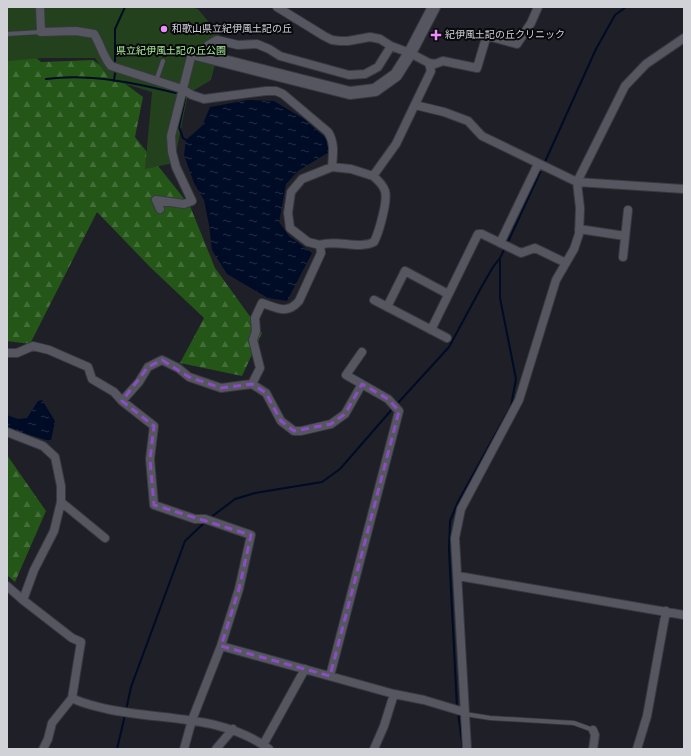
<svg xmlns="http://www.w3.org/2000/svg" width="691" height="756" viewBox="0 0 691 756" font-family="'Fira Sans','Noto Sans JP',sans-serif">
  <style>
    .forest { fill: url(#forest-firs) }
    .park { fill: #23411c }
    .water { fill: url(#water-ripples) }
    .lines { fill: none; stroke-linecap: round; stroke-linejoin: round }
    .stream { stroke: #000b26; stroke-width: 2 }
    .lane-casing { stroke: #383940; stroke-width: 5.5 }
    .street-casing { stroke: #383940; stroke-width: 10 }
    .secondary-casing { stroke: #383940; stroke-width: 14 }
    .lane { stroke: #555660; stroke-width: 4 }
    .street { stroke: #555660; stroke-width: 8 }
    .secondary { stroke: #555660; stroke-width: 12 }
    .marked { fill: none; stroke: #8c4dc4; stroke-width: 3; stroke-dasharray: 8 5; stroke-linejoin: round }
    .poi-dot { fill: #ed8cfa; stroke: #09090d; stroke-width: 1.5 }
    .labels { text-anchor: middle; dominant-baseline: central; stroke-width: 4; stroke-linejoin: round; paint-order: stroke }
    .poi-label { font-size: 10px; fill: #d1d2d8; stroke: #09090d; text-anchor: start }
    .park-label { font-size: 10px; fill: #a8ef98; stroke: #09090d }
  </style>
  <defs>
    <pattern id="forest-firs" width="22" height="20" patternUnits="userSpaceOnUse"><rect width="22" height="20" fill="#245618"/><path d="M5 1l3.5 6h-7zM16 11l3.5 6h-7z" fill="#436d39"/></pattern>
    <pattern id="water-ripples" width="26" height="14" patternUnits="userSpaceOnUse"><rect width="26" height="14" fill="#000b26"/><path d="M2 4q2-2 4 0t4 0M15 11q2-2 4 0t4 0" fill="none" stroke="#242e45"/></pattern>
  </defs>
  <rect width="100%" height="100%" fill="#1e1f27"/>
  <path class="forest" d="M7,31L41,62L93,60L143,97L135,137L190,206L215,268L262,333L242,376L180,363L204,318L150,267L97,212L30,344L7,341Z
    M7,455L46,511L15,582L7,575Z"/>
  <path class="park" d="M7,7H190L198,9L222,38L211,80L188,94L174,163L145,169L152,92L109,79L95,58H43L7,61Z"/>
  <path class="water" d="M248,100L274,101L304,119L329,141V152L298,171L286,184L279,222L289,236L312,253L287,301L268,298L227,274L212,250L209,225L204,200L194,183L184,155L186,140L202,126L210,107Z
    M42,400L55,421L51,440H46L7,428V415L18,419L27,418L38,401Z"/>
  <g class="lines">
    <path class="stream" d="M7,7H8
      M115,61V29L125,7
      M46,79C90,73 134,83 176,93
      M114,81L115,73
      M185,99L179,127L183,138L186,140
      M544,164L596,49L615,15L626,7
      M507,244L542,168
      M397,404L449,347L482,286L493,267L500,258L505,248
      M210,518L235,499L255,493L322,482L340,469L394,407
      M457,707L449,550L450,521L458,502L511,406L516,379L500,298V260
      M126,710L131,687L185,541L205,522
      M458,712L463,749
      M117,749L125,715"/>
    <defs>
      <path id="lane" d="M7,34L41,32
        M156,81L163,61
        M465,714L490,718L574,723L593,730"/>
      <path id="street" d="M40,7L41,32L76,31L94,34C101,45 102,55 111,66L182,89L192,95L204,99L266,91H276L283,94L328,132C335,143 333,154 332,167
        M207,46L217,40L238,45L257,44L269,49L280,56L349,75L365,74L378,67L391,46
        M429,63L435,64L443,61L477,68L486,38L491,37L517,44L531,23L538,7
        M415,105L444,112L468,121L482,136L577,182L684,189
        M160,209L156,200L184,204L192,201L176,167L172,152L171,136L192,53
        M579,229L625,236
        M500,243L538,164
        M320,245C338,239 357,250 374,242C379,232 388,201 385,191C383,185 378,180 373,176
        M623,257L628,210
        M374,300L447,338
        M387,307L405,271L448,294
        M431,330L478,234H482L521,253L535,248L566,263
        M7,353H17L33,346L49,350L88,367L92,379L114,392L122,401L139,382L148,367L162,360L178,368L189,377L221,388L252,384L260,368L253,340L256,331L255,318L262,303C277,308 287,315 299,301L321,253L320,245L308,242L290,228L288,213L291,192L302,179L332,167L351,169L373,176L396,144L431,71L429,63L410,53L391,46L380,39L370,37L348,41H340L332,40L324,36L277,7
        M252,384L266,393L281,421L294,431H301L331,424L345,414L362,384
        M122,401L154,426L150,459L154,505L195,519H205L251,535L239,589L221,646L192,720L184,749
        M7,432L43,446L55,457L61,486V502L54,531L34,570L23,600
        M61,502L105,538
        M458,576L684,615
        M7,586L23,600L72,638L81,642L72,698L52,723L48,739L43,749
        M221,646L394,694L424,700L464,712
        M330,676L399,411L388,399L346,375L362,352
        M72,698C83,704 95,706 107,709C162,721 222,714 269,749
        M263,745L305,669
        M216,749L233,729
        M374,749L384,726L394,694
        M467,749L455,538L461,509L519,400L556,280L574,249L579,234L580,208L577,182L625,86L646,64L684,38
        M593,749L595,735L593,730
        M637,749L647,716L666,611"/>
      <path id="secondary" d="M192,53L350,93L375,90L396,75L410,53L434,7"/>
    </defs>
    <use href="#lane" class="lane-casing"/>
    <use href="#street" class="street-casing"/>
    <use href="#secondary" class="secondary-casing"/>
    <use href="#lane" class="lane"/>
    <use href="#street" class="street"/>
    <use href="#secondary" class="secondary"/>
  </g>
  <path class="marked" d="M162,360L189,377L221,388L252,384L266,393L281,421L294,431L331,424L345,414L362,384L388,399L399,411L330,676L221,646L239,589L251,535L154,505L150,459L154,426L122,401L148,367Z"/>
  <g class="poi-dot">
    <circle cx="164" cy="29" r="4"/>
    <path d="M434 29h4v4h4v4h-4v4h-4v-4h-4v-4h4z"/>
  </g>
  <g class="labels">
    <g class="poi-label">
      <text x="172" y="29">和歌山県立紀伊風土記の丘</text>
      <text x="445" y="35">紀伊風土記の丘クリニック</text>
    </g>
    <g class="park-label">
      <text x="171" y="51">県立紀伊風土記の丘公園</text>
    </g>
  </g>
  <rect width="691" height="756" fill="none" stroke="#d1d2d8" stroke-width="16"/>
</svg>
